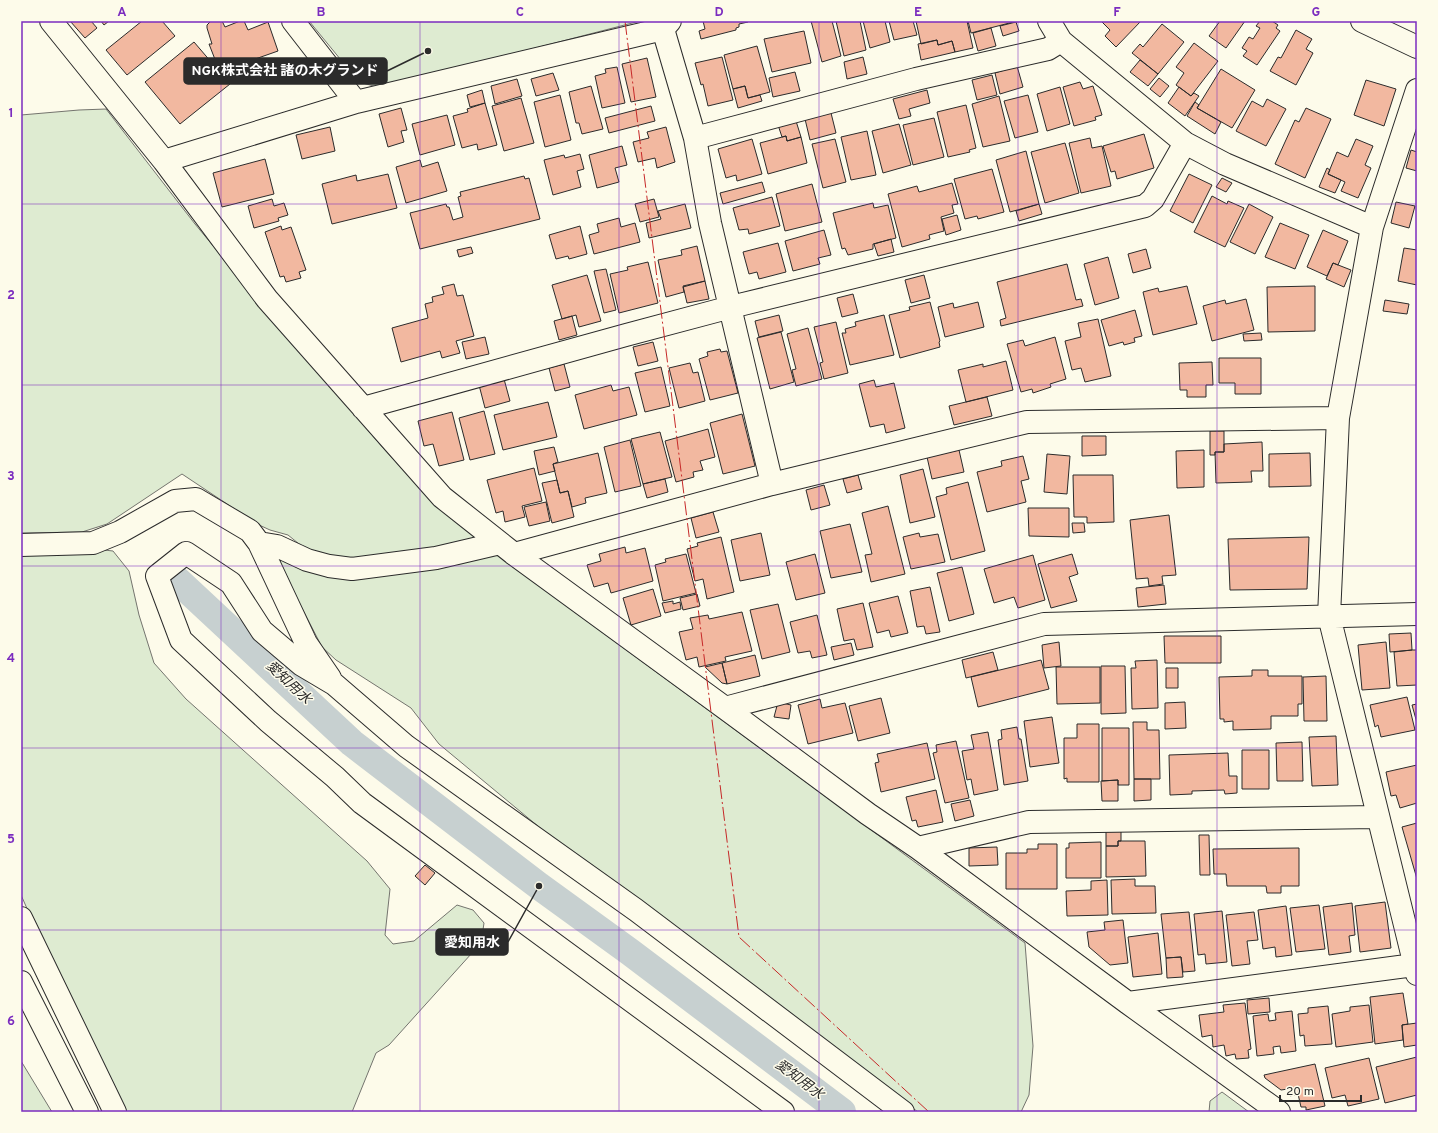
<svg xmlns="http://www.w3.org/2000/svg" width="1438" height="1133" viewBox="0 0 1438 1133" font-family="Overpass,'Noto Sans JP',sans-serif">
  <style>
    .green { fill: #deebd1; stroke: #74746e }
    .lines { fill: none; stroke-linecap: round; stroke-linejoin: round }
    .canal { stroke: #c7d0d0; stroke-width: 28 }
    .building { fill: #f2b8a0; stroke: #2b2b2b }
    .street-casing { stroke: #2b2b2b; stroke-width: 24 }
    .street { stroke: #fdfbea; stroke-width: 22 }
    .power { stroke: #c62828; stroke-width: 1; stroke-dasharray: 14 3 2 3; stroke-linecap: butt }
    .grid { fill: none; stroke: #7b2cbf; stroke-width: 1; stroke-opacity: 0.55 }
    .labels { text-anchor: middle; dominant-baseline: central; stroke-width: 3; stroke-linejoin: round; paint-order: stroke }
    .water-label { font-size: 14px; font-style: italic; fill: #2b2b2b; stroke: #fdfbea }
    .leader { fill: none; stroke: #2b2b2b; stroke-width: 1.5 }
    .callout-dot { fill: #2b2b2b; stroke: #fdfbea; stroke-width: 1.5 }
    .callout { fill: #2b2b2b; stroke: #2b2b2b; stroke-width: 1.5 }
    .callout-label { font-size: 14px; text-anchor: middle; font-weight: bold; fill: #fff }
    .neatline { fill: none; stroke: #7b2cbf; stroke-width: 1.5 }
    .grid-label { font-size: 13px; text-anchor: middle; font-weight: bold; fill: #7b2cbf }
  </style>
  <rect width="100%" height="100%" fill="#fdfbea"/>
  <path class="green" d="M309,21H640L381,88L359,82Z
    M106,109L195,224L282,329L384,449L430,499L481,541L362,561L309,552L288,535L270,530L257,524L182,474L107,524L82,532L21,533V115L79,110Z
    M95,549L113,551L129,571L139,615L154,663L186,699L367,861L390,889L385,935L393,944L414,941L457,905L473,910L484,923L481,943L389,1045L376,1053L352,1112H127L29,913L21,895V553Z
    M493,552L1025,943L1033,1046L1029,1095L1021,1112H918L713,957L545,832L439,744L411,708L336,660L322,647L274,554L300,563Z
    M21,1061L52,1112H21Z
    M1222,1092L1249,1112H1209L1210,1101Z"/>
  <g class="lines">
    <path class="canal" d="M178,581L352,743L539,886L630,952L842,1112"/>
  </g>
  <path class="building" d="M70,21H91L97,28L85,38Z
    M101,21H109L104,25Z
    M142,21H162L175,36L127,75L106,50Z
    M211,21H222L225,27L240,21H244L248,30L268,22L278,51L224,70L221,60L216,62L209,44H212L207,28V25Z
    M703,21H748V22L739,24V27L736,28V30L701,39L699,31L705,29Z
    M811,21H832L841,56L822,62Z
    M836,21H860L866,50L844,56Z
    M863,21H885L890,42L870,48Z
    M889,21H913L917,35L894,40Z
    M916,21H967L973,48L955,52L952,41L938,45L937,40L921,44Z
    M968,21H1017L971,33Z
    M1103,21H1141L1116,47L1105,36L1110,30L1102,22Z
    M1220,21H1245L1226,48L1209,36Z
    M1260,21H1272L1278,25L1276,28L1280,31L1257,65L1243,56L1247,51L1242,48L1249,37L1253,39L1260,28L1256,26Z
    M1016,22L1019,31L1003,36L1000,26Z
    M1162,24L1184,42L1158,74L1132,53L1140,44L1143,47Z
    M991,28L996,46L978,51L973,33Z
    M1296,30L1312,39L1306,49L1313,53L1296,85L1270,71L1278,57L1281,58Z
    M804,31L811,63L772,72L764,39Z
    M937,40L938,45L952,41L955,52L921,60L918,44Z
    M194,42L230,84L180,124L145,82Z
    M1194,43L1218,61L1191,96L1176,85L1184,73L1176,67Z
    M757,46L770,92L748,98L745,86L733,89L724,55Z
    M722,57L733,100L708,106L703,84L701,85L695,63Z
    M863,57L867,74L847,79L844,62Z
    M647,58L656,97L631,102L622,64Z
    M1140,60L1158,74L1148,86L1130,72Z
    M1017,66L1023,87L1000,94L995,73Z
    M617,67L625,103L602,108L595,76L606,73L605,69Z
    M1221,69L1255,90L1232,128L1197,108Z
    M795,72L800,91L773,97L769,78Z
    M553,73L559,90L536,96L531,79Z
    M992,75L997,95L977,100L972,80Z
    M1159,78L1169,86L1160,97L1150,89Z
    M517,79L522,96L495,104L491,86Z
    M1366,80L1396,89L1384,126L1354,115Z
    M1080,82L1083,89L1093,86L1102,115L1095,117L1096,120L1074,126L1063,87Z
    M591,86L603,129L582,134L579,123H576L569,92Z
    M745,86L748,98L760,95L762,101L738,108L733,89Z
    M1060,87L1070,124L1047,131L1037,94Z
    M1179,87L1191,96L1194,93L1199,96L1185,116L1168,103Z
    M482,90L485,103L470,107L467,95Z
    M927,90L930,103L909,109L911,116L899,119L893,99Z
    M560,95L571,140L545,147L534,102Z
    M1028,95L1038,132L1015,138L1004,101Z
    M999,96L1010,141L983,147L972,104Z
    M521,98L534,143L504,151L492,106Z
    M1267,99L1286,109L1266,146L1236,131L1252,101L1263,107Z
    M1195,102L1199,105L1197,108L1221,122L1215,134L1187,116Z
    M485,103L497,145L478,150L477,144L462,148L453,116L468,112L467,109Z
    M966,105L976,148L969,150L970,152L948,157L937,112Z
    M651,106L655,121L609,133L605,118Z
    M401,108L407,130L401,131L404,142L388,147L379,114Z
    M1306,108L1331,119L1305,178L1275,164L1295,120L1299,122Z
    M831,113L836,133L810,140L805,119Z
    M447,115L455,145L420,155L412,124Z
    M934,118L944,157L913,165L903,125Z
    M796,121L801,137L787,141L786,136L782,137L778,125Z
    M899,124L911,165L883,173L872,131Z
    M330,127L335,151L302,159L296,135Z
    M666,127L675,162L657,168L655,158L638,162L633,142L649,138L647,132Z
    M867,131L876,175L851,180L841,137Z
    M1144,134L1154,168L1117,179L1115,171L1111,172L1103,146Z
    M786,136L787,141L801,137L807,163L768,174L760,143Z
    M1090,138L1092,148L1102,146L1111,186L1081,193L1069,143Z
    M752,139L762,174L737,181L736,175L726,178L718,149Z
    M835,139L846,182L823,188L812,144Z
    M1356,139L1373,146L1365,165L1371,168L1358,198L1341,191L1345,182L1328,174L1337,152L1348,157Z
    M1065,143L1079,193L1045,203L1031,152Z
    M622,146L627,165L615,168L619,182L597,188L589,155Z
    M1411,150L1417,152V171L1406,168Z
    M1026,151L1039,204L1010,212L996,160Z
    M580,154L584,169L577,171L581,187L553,195L544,160L564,155L565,158Z
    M265,159L274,194L222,207L213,173Z
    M420,160L422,167L438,162L447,191L406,203L396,167Z
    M1327,168L1330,170L1328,174L1341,180L1335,193L1319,187Z
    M992,169L1004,212L978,219L977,216L965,219L954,179Z
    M388,174L397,208L332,224L322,184L356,175L357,181Z
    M1189,174L1212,185L1193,223L1170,211Z
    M524,176L525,179L529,178L540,219L420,249L410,213L446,204L447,207H449L453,220L463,217L458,197L461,196L460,192Z
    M1222,178L1232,183L1226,192L1216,187Z
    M762,182L765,192L723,204L720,193Z
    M952,183L958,204L952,205L954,213L941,217L944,231L929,235L930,239L902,247L888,194L917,186L919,192Z
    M812,184L822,222L785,231L776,194Z
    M1212,196L1227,204L1228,201L1244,208L1225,247L1194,232Z
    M772,197L780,226L749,234L748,229L739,230L733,208Z
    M272,199L274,206L284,203L288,215L278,218L279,221L254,228L248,206Z
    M654,199L659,217L640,222L635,204Z
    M1396,202L1415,206L1409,228L1391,223Z
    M873,203L874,208L888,205L896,238L873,244V249L848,255L845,248L842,249L833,213Z
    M685,204L691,228L649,238L646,223L661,219L658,211Z
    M1039,204L1042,214L1019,221L1016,211Z
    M1249,204L1273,217L1255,254L1230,242Z
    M957,215L961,230L946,235L942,219Z
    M619,218L621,227L635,223L640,242L594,254L589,235L599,232L597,224Z
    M1280,223L1309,235L1295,269L1265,257Z
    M281,226L282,230L291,227L306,270L299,272L301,278L286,282L284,276L280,277L265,232Z
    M580,226L587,254L569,259L568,256L556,259L549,235Z
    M824,230L831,255L818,258L820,264L793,271L785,241Z
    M1323,230L1348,241L1338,265L1333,263L1327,276L1307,267Z
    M891,239L894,252L878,256L874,244Z
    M778,243L786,272L759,279L757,272L749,274L743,252Z
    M697,246L705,281L683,287L684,292L666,297L658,260L682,255L681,250Z
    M471,247L473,253L459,257L457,250Z
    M1404,248L1417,250V285L1398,281Z
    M1146,249L1151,268L1133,273L1128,254Z
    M1108,257L1119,298L1095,305L1084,264Z
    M648,262L658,303L619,313L610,274L628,270L627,267Z
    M1333,263L1351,270L1344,287L1326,279Z
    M1067,264L1076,300L1081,299L1083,306L1001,326L1000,320L1006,318L997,282Z
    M606,269L616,310L604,313L594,271Z
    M587,275L601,321L579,327L576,315L562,319L552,285Z
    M924,275L930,298L911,303L905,280Z
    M705,281L709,299L687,303L683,286Z
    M454,284L457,296L463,295L474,336L456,341L460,353L442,358L440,351L401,362L392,328L428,318L425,304L433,302L432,297L444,294L442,287Z
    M1187,286L1197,324L1153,335L1143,292L1158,288L1159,292Z
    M1315,286V331L1268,332L1267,287Z
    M853,294L858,313L842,317L837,298Z
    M1246,299L1254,330L1212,341L1203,306L1225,300L1226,304Z
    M1385,300L1409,304L1407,314L1383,311Z
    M930,302L940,341L939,342L940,347L900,358L889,315L910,310L909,307Z
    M978,302L984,327L945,337L938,307L953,303L954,308Z
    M1135,310L1142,336L1134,338L1135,342L1124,345L1123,342L1109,346L1101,320Z
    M779,315L783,331L759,337L755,321Z
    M884,315L894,355L850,365L842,333H846L845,329L856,326L855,322Z
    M572,316L577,335L559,340L554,321Z
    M1098,319L1111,376L1085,382L1081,368L1072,370L1065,341L1081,337L1078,323Z
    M836,322L848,373L824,379L820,363L823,362L814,327Z
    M808,328L822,379L796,386L792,370L796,369L787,334Z
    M781,332L794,382L770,389L757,338Z
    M1261,333L1262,340L1244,341L1243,334Z
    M485,337L489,354L466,359L462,342Z
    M1055,337L1066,379L1050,384L1051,387L1033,393L1032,389L1021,392L1007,344L1023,340L1025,346Z
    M653,342L658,361L638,366L633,347Z
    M720,349L721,352L727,351L738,393L710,400L699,359L708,356L707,352Z
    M1219,358H1261V394H1235V383H1219Z
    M1006,361L1013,390L966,402L958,370L983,364V367Z
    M1212,362L1213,385H1206V397H1187V390H1180L1179,363Z
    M690,363L693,373L698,372L705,401L679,408L669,368Z
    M564,364L570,387L555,391L549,368Z
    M661,367L670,406L645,412L635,373Z
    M504,379L510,401L485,408L479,385Z
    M874,380L876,387L894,383L905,428L886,433L884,424L870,427L859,384Z
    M611,385L613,391L629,387L637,415L584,429L575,395Z
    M987,397L992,416L954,425L949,406Z
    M548,402L557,437L503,450L494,415Z
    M484,411L495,454L470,460L459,418Z
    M452,412L464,460L439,466L433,444L424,446L418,421Z
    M742,414L755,466L723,474L710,423Z
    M708,429L715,457L700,461L703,470L693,472L694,477L676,482L665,441Z
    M1210,431H1224V452H1215V455H1210Z
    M660,432L672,477L643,484L631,439Z
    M1082,436H1106V455L1082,456Z
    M630,440L641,486L615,492L604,447Z
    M1262,442L1263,471H1251L1252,482L1216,483L1215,452H1224V444Z
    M554,447L558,462L553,464L555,471L539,475L534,451Z
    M959,450L964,472L932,479L927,457Z
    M1204,450V487L1177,488L1176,451Z
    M598,453L607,493L585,498L586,503L572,507L568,491L560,493L553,464Z
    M1310,453L1311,486L1269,487V454Z
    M1047,454L1070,456L1067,494L1044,492Z
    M1023,456L1029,479L1021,481L1026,502L987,512L977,472L1002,466L1001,461Z
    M534,468L542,501L522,506L525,517L505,522L503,511L496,513L487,480Z
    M923,469L935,517L910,523L900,475Z
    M858,475L862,489L847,493L843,479Z
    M1073,475H1113L1114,522L1087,523V517H1074Z
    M665,479L668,492L647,498L643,484Z
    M557,480L560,493L568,491L574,517L552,523L542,483Z
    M968,482L985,551L951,560L936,497L947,494L946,488Z
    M824,485L830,505L811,510L806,490Z
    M546,502L550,521L529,526L524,507Z
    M888,506L905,574L871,582L865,555L872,554L862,513Z
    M1028,508H1069V537L1029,536Z
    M713,512L719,532L696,538L691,518Z
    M1169,515L1176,575L1162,576L1163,584L1149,586L1148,578L1136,579L1130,520Z
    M1072,523H1084L1085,532L1073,533Z
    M850,524L862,572L831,578L820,531Z
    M761,533L770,575L740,581L731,540Z
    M919,533L920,537L938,534L945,562L911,569L903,537Z
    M721,537L734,592L707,599L703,579L695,581L687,549L698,546L697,543Z
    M1309,537L1307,589L1230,590L1228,539Z
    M625,547L626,553L645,548L653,581L611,593L608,583L594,587L587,565L601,561L599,554Z
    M686,554L696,593L663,601L655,565L666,562L665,559Z
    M815,554L825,593L796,600L786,562Z
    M1072,554L1078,574L1069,577L1077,601L1051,608L1038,564Z
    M1033,555L1045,600L1018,608L1014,597L994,603L984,569Z
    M962,567L974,614L949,621L937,573Z
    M1164,585L1166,604L1138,607L1136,588Z
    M930,587L940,632L926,634L924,626L917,627L910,591Z
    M653,589L661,616L631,625L623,598Z
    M697,594L700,606L683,610L680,598Z
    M898,596L908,633L891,637L889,630L877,633L869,603Z
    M673,601V604L680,602L681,609L665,613L662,603Z
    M863,603L873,647L857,650L854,639L844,641L837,609Z
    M778,604L790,652L762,659L750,610Z
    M742,612L752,651L725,657L726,661L699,667L697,657L686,660L679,632L693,629L690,618L708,615L709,619Z
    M817,615L827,655L812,658L810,651L798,653L790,622Z
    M1411,633L1412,650L1390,652L1389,634Z
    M1164,636H1221V663H1165Z
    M1059,642L1061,666L1044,668L1042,645Z
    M1386,642L1390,688L1362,690L1358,645Z
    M851,643L854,655L834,660L831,647Z
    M1412,650H1417V685L1397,686L1394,652Z
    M993,652L998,670L966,678L962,660Z
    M755,655L760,676L727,684L722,663Z
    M1041,660L1049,689L978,707L971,677Z
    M1157,660L1158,708L1132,709L1131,668H1136L1135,661Z
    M722,663L727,684L722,683L705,667Z
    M1101,666H1125L1126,713L1101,714Z
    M1056,667H1100V703L1057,704Z
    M1166,668H1178V688H1166Z
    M1252,670H1268V676H1302V704H1298V716H1271V729L1233,730V721L1224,722V719H1220L1219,677L1252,676Z
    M1326,676L1327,721H1304L1303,677Z
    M1407,697L1415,730L1381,737L1378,725L1375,727L1370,705Z
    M881,698L890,733L858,741L849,706Z
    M820,699L822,708L845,703L853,733L808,744L798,705Z
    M778,702L791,705L789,719L774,717Z
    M1185,702L1186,728L1165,729V703Z
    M1417,704V723L1412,705Z
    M1052,717L1059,763L1030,767L1024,721Z
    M1133,722H1147V730H1159L1160,779H1134Z
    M1077,724H1099V782H1067V778L1064,779V738H1077Z
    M1017,727L1019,739H1021L1028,781L1004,785L998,740L1002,739L1001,730Z
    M1102,728H1129V785H1118V780L1102,781Z
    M988,732L998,790L974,795L971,779L967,780L962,751L974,749L971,735Z
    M1336,736L1338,785L1312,786L1309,737Z
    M956,741L969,798L945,803L933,753L937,752L936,745Z
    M1302,742L1303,781H1277L1276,743Z
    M927,743L935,779L881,792L875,763L879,762L877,754Z
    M1242,750H1269V789H1242Z
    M1228,753L1229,776H1237V793L1225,794L1224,790L1192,791V794L1170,795L1169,755Z
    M1417,765V803L1400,808L1396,795L1391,796L1386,772Z
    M1134,779H1151V800L1134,801Z
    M1118,780V801H1102L1101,781Z
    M936,790L943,822L918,827L916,820L912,821L906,797Z
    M970,800L974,816L955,821L951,804Z
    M1417,823V879L1402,827Z
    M1106,831H1121V841H1118V846H1106Z
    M1199,835H1209L1210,875H1200Z
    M1118,841H1145L1146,876L1106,877V846H1118Z
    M1101,842V878H1066V848H1069V843Z
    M1038,844H1057V889H1006V853H1027V849H1038Z
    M997,847L998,865L969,866V848Z
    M1299,848V886H1281V893H1267L1266,886H1227L1226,874H1214L1213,849Z
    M425,865L435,873L425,885L415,876Z
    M1135,879V886H1155L1156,913L1112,914L1111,880Z
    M1107,880L1108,915L1067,916L1066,891L1091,890V881Z
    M1385,902L1391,948L1360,952L1355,906Z
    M1352,903L1355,935L1349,936L1351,952L1329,955L1323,907Z
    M1319,905L1325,949L1296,952L1290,908Z
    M1286,906L1292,955L1276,957L1275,947L1263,949L1258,910Z
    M1222,911L1227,962L1206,964L1205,954L1198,955L1194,914Z
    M1189,912L1195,971L1183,972L1181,957L1166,958L1161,914Z
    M1254,912L1258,940L1247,941L1250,964L1232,966L1226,915Z
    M1123,920L1128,963L1110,965L1089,947L1087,932L1105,930L1104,922Z
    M1158,933L1162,974L1133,977L1128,937Z
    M1181,957L1183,977L1167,978L1166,958Z
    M1403,993L1408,1024L1402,1025L1403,1040L1375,1044L1370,997Z
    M1269,998L1270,1012L1248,1014L1247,1000Z
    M1245,1003L1251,1049L1248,1050L1249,1058L1236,1059L1235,1054L1226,1056L1224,1045L1213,1047L1212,1035L1202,1037L1199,1015L1224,1012L1223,1005Z
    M1369,1005L1373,1042L1336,1047L1332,1014L1350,1011V1007Z
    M1328,1006L1332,1044L1305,1046L1304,1035L1300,1036L1298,1014L1308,1013V1008Z
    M1292,1011L1296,1051L1281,1053L1280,1046L1273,1047L1274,1054L1257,1056L1253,1016L1268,1014L1269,1021L1276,1020L1275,1013Z
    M1417,1023V1045L1404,1047L1402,1025Z
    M1417,1057V1095L1385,1103L1376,1067Z
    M1369,1058L1379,1099L1348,1106L1345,1095L1332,1098L1325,1068Z
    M1315,1064L1325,1106L1306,1110V1107H1301L1298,1094L1290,1096L1288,1089L1281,1090L1265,1078L1264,1075Z"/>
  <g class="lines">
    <defs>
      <path id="street" d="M51,21L164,161L267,299L442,497L514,554L725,708L868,814L918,848L1128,1003L1279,1112
        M293,21L356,102
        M1049,21L1061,41L1185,143L1225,164L1372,227
        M1362,21L1417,47
        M663,29L695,138L710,223L772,484
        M1417,90L1372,227L1338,418L1329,616L1417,974
        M695,138L916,79L1048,49L1061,41
        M164,161L356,102L663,29L670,21
        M363,408L626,335L731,307L1145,206L1153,199L1185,143
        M259,543L306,643L330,678
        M21,545L93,543L120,532L175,501L196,499L250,531L259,543L277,546L307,560L329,566L352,569L436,558L500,543
        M514,554L772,484L1027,422L1338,418
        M725,708L1044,624L1417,614
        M918,848L1029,822L1377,817
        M21,918L115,1112
        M21,982L87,1112
        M1128,1003L1414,965
        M783,1112L362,803L335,777L268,721L181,640L157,576L186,553L231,583L262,631L302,665L334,684L406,746L636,910L903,1112"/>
    </defs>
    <use href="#street" class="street-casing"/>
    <use href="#street" class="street"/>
    <path class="power" d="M625,21L739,937L929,1112"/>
  </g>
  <path class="grid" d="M221,21V1112M420,21V1112M619,21V1112M819,21V1112M1018,21V1112M1217,21V1112M21,204H1417M21,385H1417M21,566H1417M21,748H1417M21,930H1417"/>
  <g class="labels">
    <g class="water-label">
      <text transform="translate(288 683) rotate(43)">愛知用水</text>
      <text transform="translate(799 1080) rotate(37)">愛知用水</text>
    </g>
  </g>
  <path class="leader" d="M428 51L387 71M539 886L508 942"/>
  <g class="callout-dot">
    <circle cx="428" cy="51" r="4"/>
    <circle cx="539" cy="886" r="4"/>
  </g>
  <g class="callout">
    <rect x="184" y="58" width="203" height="26" rx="4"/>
    <rect x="436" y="929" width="72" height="26" rx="4"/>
  </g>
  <g class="callout-label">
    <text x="285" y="75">NGK株式会社 諸の木グランド</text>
    <text x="472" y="947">愛知用水</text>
  </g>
  <rect width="1438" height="1133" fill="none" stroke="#fdfbea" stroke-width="44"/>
  <path d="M1280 1095v6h81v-6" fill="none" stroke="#2b2b2b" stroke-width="2"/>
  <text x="1286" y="1095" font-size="12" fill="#2b2b2b" stroke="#fdfbea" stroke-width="3" paint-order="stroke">20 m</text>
  <rect x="22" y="22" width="1394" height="1089" class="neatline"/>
  <g class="grid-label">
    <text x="122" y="16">A</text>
    <text x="321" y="16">B</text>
    <text x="520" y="16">C</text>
    <text x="719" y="16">D</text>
    <text x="918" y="16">E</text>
    <text x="1117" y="16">F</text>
    <text x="1316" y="16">G</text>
    <text x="11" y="117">1</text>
    <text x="11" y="299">2</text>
    <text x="11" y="480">3</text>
    <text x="11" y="662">4</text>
    <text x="11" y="843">5</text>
    <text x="11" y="1025">6</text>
  </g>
</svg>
